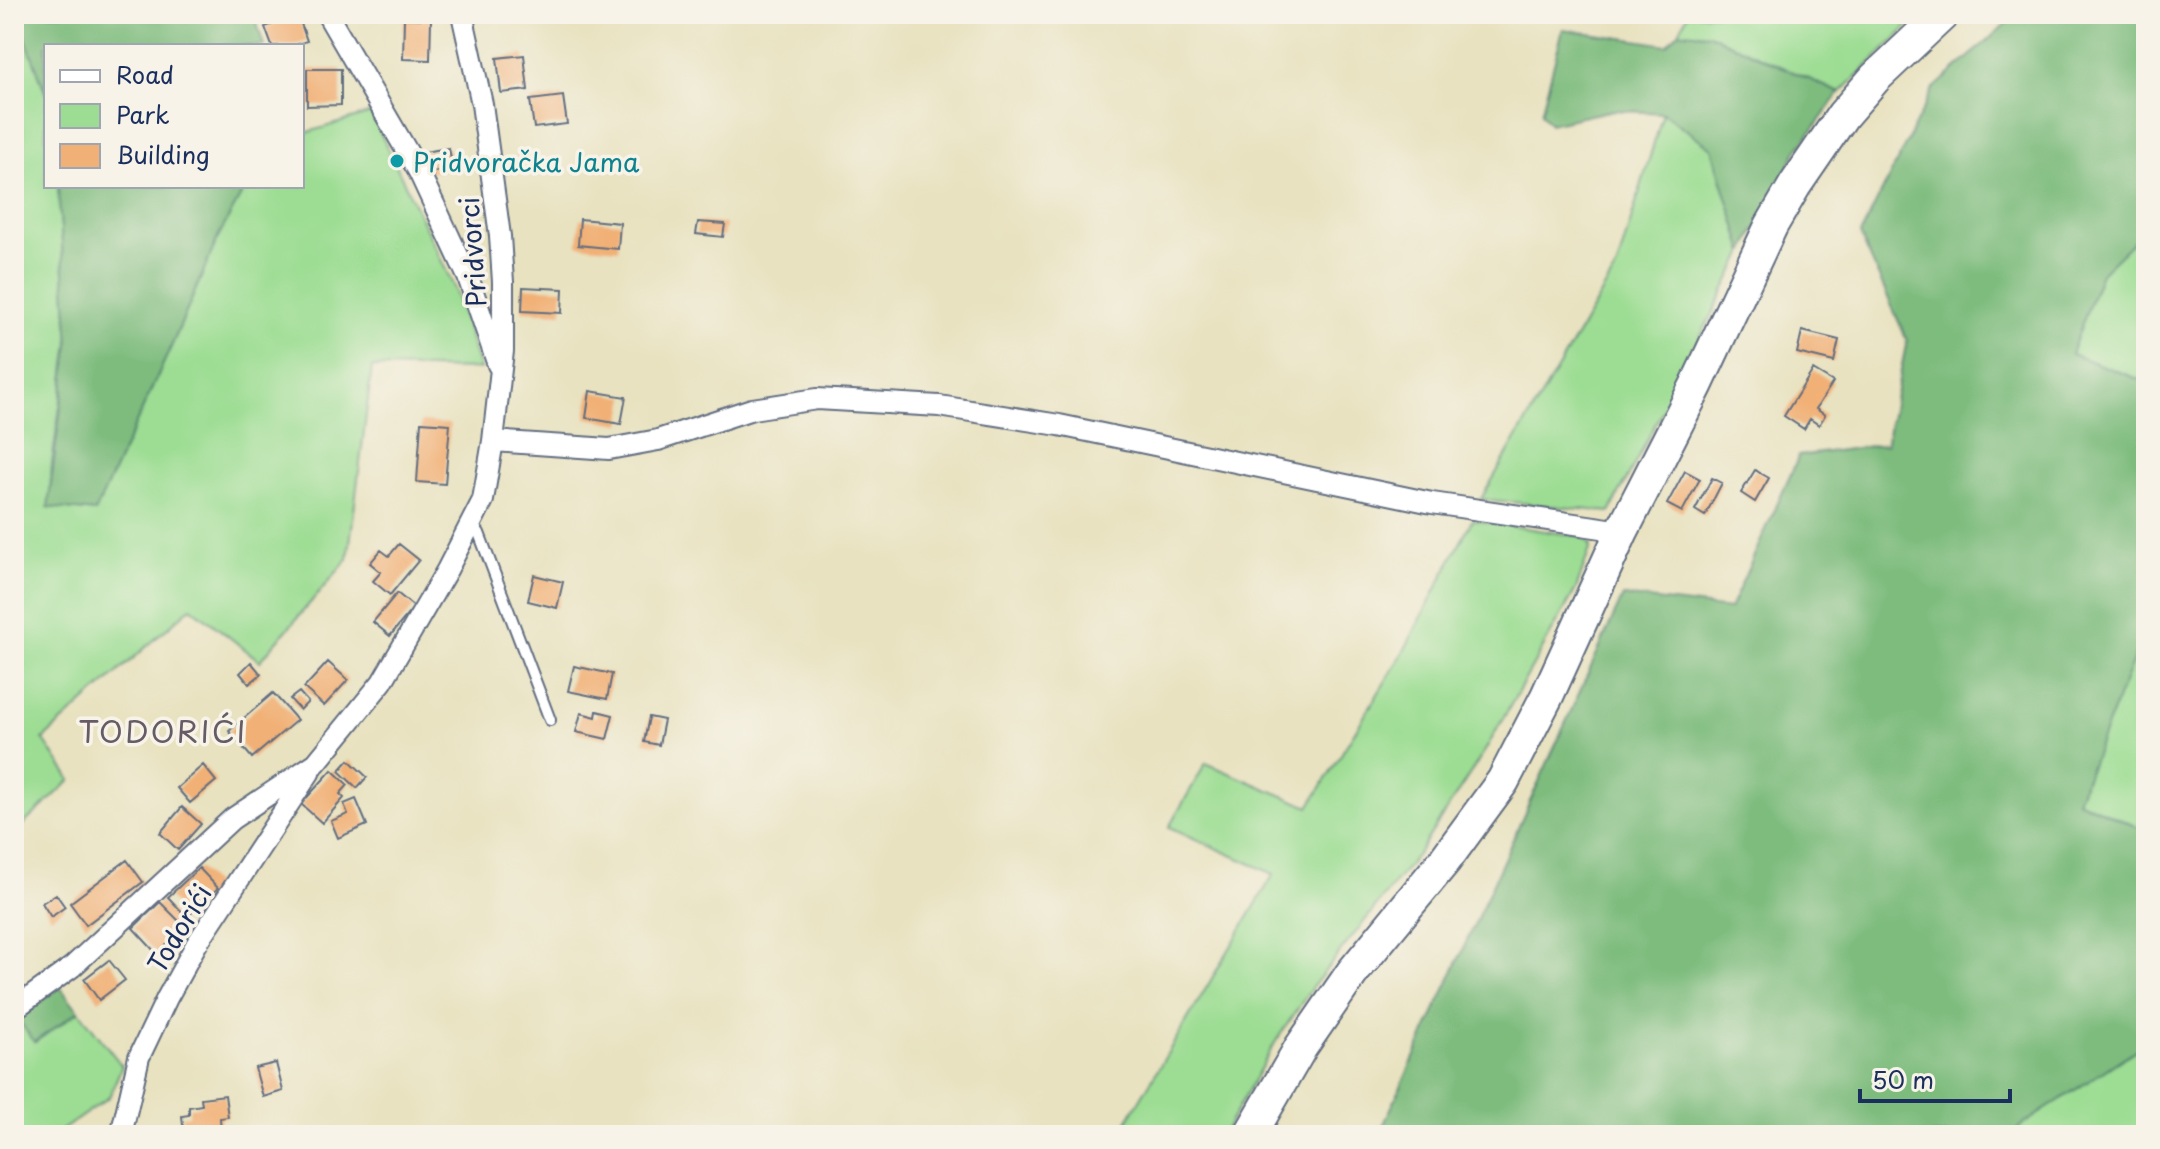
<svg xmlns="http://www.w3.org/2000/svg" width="2160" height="1149" viewBox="0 0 2160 1149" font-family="'Playpen Sans',sans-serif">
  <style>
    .green { fill: #9cdd93; stroke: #5c8678; stroke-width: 2 }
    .forest { fill: #7dbc7d; stroke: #4c766e; stroke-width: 2 }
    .building { fill: #f1b076 }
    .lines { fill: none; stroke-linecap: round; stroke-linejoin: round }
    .service-casing { stroke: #636e80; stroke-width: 14 }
    .minor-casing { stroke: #636e80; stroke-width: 24 }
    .primary-casing { stroke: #636e80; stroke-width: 36 }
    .service { stroke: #fff; stroke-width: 10 }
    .minor { stroke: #fff; stroke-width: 20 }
    .primary { stroke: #fff; stroke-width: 32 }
    .culture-dot { fill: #0f9aa8; stroke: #f7f3e8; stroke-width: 3 }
    .labels { text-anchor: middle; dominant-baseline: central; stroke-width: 7; stroke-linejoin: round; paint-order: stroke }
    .culture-label { font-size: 26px; fill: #0d838f; stroke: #f7f3e8; text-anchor: start }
    .street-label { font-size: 26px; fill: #1b2f5e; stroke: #f7f3e8 }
    .quarter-label { font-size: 30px; letter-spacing: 2px; fill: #665c66; stroke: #f7f3e8 }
  </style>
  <rect width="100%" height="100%" fill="#f7f3e8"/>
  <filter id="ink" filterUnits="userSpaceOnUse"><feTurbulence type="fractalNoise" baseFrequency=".0125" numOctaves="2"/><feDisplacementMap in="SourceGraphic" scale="16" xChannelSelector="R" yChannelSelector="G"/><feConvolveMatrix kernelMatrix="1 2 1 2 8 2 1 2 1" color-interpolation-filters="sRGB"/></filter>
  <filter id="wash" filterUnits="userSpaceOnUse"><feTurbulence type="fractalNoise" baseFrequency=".006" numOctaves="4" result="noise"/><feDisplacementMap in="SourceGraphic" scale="32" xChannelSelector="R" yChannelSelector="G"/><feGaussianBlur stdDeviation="1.8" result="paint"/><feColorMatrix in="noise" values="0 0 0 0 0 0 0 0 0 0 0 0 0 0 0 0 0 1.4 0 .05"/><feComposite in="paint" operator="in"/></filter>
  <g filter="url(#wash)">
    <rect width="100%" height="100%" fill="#e8e2c0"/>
    <path class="green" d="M14,14H17L46,94V186H58L69,344L52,462L49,507L95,512L175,338L219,235L246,186H302V134L371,113L454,287L480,369L372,367L348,559L260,661L191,607L43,739L71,780L14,833Z
      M1688,14H1921L1840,93L1709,34L1679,32Z
      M1663,113L1712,148L1744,252L1610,512L1481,499L1617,267Z
      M2146,229V382L2071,354L2101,273Z
      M1472,520L1583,537L1591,546L1576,589L1486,749L1419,852L1311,989L1276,1041L1223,1135H1119L1274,874L1169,827L1206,763L1309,807L1404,651Z
      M2146,628V831L2077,800Z
      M79,1011L122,1066L109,1097L55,1135H14V1021L18,1019L35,1042Z
      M2146,1043V1135H2012L2022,1125Z"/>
    <path class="forest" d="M17,14H254L264,46H46V94Z
      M2017,14H2146V229L2101,273L2071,354L2146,382V628L2077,800L2146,831V1043L2022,1125L2012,1135H1379L1623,596L1730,609L1799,456L1886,444L1907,340L1860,235L1933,89Z
      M1563,29L1667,45L1679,32L1709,34L1840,93L1796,152L1744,252L1712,148L1663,113L1613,110L1550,124L1541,113Z
      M58,186H246L219,235L175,338L95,512L48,507L69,344Z
      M60,987L79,1011L34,1042L18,1019Z"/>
    <g id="blocks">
      <path class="building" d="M298,15L307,41L293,46H272L265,27Z
        M404,18L431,19L430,60L403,59Z
        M524,55L528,90L501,93L497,58Z
        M307,69H341V105L307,106Z
        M563,96L567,124L534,128L530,100Z
        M449,148L453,169L427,173L423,152Z
        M580,219L620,223L618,249L578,245Z
        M698,222L725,224L723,237L696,234Z
        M523,287L563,289L562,313L522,311Z
        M1802,331L1839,340L1834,362L1797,353Z
        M1813,370L1833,382L1816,409L1825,415L1819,425L1810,419L1804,429L1784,416Z
        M590,391L626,397L621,424L586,418Z
        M421,422L450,424L445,484L417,482Z
        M1755,470L1769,478L1755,502L1741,493Z
        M1685,471L1700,479L1682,512L1667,504Z
        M1712,478L1722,483L1705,516L1695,510Z
        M399,544L419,560L390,595L373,581L381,572L370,563L381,550L389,556Z
        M534,575L563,582L557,608L528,601Z
        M397,593L414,607L390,636L373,622Z
        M251,662L261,674L249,684L240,673Z
        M328,662L348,680L324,706L304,688Z
        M574,666L612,674L607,699L568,691Z
        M299,692L308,702L300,710L290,699Z
        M273,693L297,720L252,758L229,731Z
        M597,711L613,715L607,739L576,732L581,713L596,717Z
        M649,717L664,720L659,745L644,742Z
        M349,760L367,777L357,788L339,771Z
        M203,765L216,781L190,803L177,788Z
        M332,770L348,785L340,794L344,798L322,823L301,804Z
        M356,799L367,825L338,838L331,821L348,814L344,804Z
        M182,807L201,824L178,850L160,833Z
        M127,860L143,882L86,925L70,903Z
        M199,868L218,888L187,917L168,897Z
        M56,894L65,907L51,917L42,903Z
        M160,902L185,927L157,954L133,928Z
        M109,960L125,980L99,1000L84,979Z
        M276,1063L283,1091L263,1097L255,1068Z
        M225,1095L228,1117L220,1118L221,1132L184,1135L182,1116L189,1115V1107L202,1105L201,1098Z"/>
    </g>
  </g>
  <g filter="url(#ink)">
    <use href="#blocks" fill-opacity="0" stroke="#636e80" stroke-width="2"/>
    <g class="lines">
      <defs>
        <path id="service" d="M472,524L479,533L550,720"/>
        <path id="minor" d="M327,14L419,172L468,277L498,365
          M493,441L609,449L658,440L752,409L817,399L939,406L1059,425L1432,503L1622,531
          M14,1009L72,967L232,819L316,763L382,682L447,570L483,500L493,441L503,351V282L500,236L482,104L462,14
          M121,1135L139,1057L167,998L196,945L309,773"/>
        <path id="primary" d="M1250,1135L1301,1047L1352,973L1445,860L1503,781L1547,696L1622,531L1696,386L1771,226L1795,185L1843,115L1875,78L1943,14"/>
      </defs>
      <use href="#service" class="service-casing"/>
      <use href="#minor" class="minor-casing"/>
      <use href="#primary" class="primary-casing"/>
      <use href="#service" class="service"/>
      <use href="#minor" class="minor"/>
      <use href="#primary" class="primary"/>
    </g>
  </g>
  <circle class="culture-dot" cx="397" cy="161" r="8"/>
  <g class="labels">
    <g class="culture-label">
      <text x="413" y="161">Pridvoračka Jama</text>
    </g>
    <g class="street-label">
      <text transform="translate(472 252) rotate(-94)">Pridvorci</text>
      <text transform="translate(179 928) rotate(-59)">Todorići</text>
    </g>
    <g class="quarter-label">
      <text x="163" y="730">TODORIĆI</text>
    </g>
  </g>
  <rect width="2160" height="1149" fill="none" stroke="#f7f3e8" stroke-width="48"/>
  <rect x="44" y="44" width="260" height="144" fill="#f7f3e8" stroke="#9fa5b1" stroke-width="2"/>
  <rect x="60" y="70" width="40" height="12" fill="#ffffff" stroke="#9fa5b1" stroke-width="2"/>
  <text x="116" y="84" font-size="24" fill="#1b2f5e">Road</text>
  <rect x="60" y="104" width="40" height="24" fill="#9cdd93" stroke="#9fa5b1" stroke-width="2"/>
  <text x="116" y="124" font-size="24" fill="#1b2f5e">Park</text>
  <rect x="60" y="144" width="40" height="24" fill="#f1b076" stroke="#9fa5b1" stroke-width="2"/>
  <text x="116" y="164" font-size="24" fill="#1b2f5e">Building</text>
  <path d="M1860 1089v12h150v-12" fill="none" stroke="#1b2f5e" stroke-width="4"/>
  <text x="1872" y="1089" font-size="24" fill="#1b2f5e" stroke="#f7f3e8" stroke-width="6" paint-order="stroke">50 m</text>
</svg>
